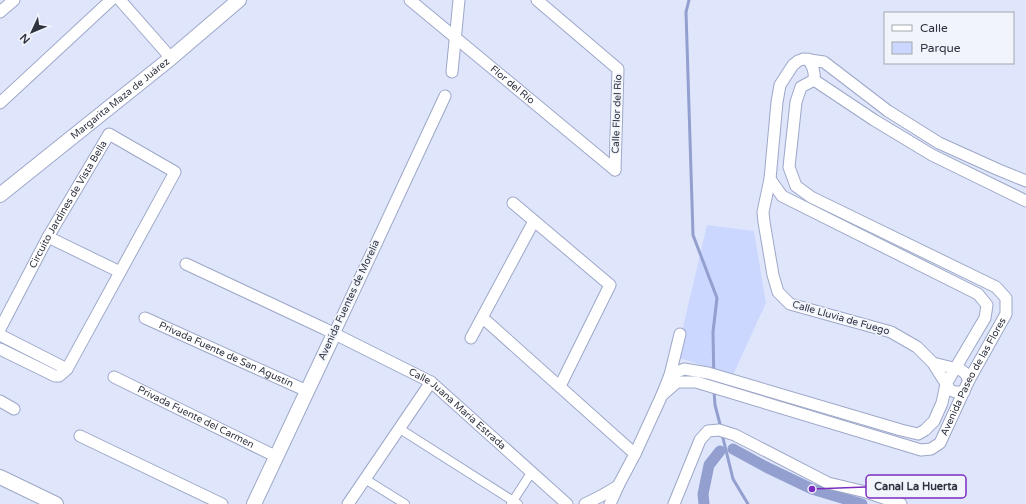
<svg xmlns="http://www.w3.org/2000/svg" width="1026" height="504" viewBox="0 0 1026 504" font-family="'Varela Round',sans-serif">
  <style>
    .green { fill: #cbd7ff }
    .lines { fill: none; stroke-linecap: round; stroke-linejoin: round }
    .stream { stroke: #929fcf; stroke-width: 3 }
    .canal { stroke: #929fcf; stroke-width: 11 }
    .pedestrian-casing { stroke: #9da7c8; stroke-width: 10 }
    .minor-casing { stroke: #9da7c8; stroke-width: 13 }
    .tertiary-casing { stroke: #9da7c8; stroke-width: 16 }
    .pedestrian { stroke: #fff; stroke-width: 8 }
    .minor { stroke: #fff; stroke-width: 11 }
    .tertiary { stroke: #fff; stroke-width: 14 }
    .labels { text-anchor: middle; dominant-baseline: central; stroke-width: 3.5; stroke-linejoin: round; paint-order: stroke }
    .street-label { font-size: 10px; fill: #2f3340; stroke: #f1f4fb }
    .leader { fill: none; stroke: #7b2cbf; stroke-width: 1.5 }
    .callout-dot { fill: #7b2cbf; stroke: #f1f4fb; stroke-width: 1.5 }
    .callout { fill: #f1f4fb; stroke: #7b2cbf; stroke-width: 1.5 }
    .callout-label { font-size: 11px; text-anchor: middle; font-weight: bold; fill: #2f3340 }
  </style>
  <rect width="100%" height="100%" fill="#dfe6fb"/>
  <path class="green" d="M707,225L754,231L766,303L733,375L676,357Z"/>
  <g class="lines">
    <path class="stream" d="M689,0L686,12L693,235L717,298L713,332L714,385
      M714,391L715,405L721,428
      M722,434L733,479L748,504"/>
    <path class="canal" d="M733,449L766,467L812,489L862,504
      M704,504L703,494L709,465L720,451"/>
    <defs>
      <path id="pedestrian" d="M400,429L518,504
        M365,479L405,504
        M511,504L531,473"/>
      <g id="minor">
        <path d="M120,0L171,58"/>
        <path id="s1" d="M410,0L615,170"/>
        <path d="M537,0L618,69L615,170"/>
        <path d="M0,12L14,0"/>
        <path d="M808,59C813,67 815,71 814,80"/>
        <path d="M452,72L459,0"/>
        <path d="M0,103L111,0"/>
        <path d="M796,186L789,167L796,102L801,87L814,80L874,120L932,155L1026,201"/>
        <path d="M513,203L610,285L560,386"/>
        <path d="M48,237L120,272"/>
        <path id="s2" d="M186,264L325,329L431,382L567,504"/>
        <path id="s3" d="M145,318L307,391"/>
        <path d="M483,318L635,454"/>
        <path id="s4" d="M0,329L48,237L109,134L175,172L67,369L59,376H55L0,349"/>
        <path d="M334,334L445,96"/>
        <path d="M0,335L67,369"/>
        <path d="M471,338L534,221"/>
        <path d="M933,363L961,370L965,373L969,380"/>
        <path d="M670,375L684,369L708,373L901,430L918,434L925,430L934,421L942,403L946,384L985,318L987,305L978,294L782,196L770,179"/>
        <path id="s5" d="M114,377L277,457"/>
        <path d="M964,392H955L950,390L933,363L917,347L891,332L790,304L778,292L773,275L764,222L763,212L770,179L777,102L780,85L793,65L798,61L803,59L824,62L888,111L939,143L999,170L1026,181"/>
        <path id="s6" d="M662,395L677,382H696L921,450L931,449L940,443L969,380L1006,314V298L996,287L811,197L796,186"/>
        <path d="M0,401L14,409"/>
        <path d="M80,436L222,504"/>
        <path d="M348,504L431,382"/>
        <path d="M585,504L601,496L618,486"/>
        <path d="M610,504L618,486L635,454L662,395L670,375L680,334"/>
        <path d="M674,504L700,440L708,431L719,430L735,435L828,483L866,492L901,504"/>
      </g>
      <g id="tertiary">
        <path id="s7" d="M0,195L171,58L239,0"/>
        <path d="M0,477L56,504"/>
        <path d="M254,504L334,334"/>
      </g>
    </defs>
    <use href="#pedestrian" class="pedestrian-casing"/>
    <use href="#minor" class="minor-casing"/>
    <use href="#tertiary" class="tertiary-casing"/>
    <use href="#pedestrian" class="pedestrian"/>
    <use href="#minor" class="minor"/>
    <use href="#tertiary" class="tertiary"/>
  </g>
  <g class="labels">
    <g class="street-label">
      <text stroke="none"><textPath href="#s1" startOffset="133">Flor del Río</textPath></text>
      <text stroke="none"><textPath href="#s7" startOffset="154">Margarita Maza de Juárez</textPath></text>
      <text transform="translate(617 114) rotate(-88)">Calle Flor del Río</text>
      <text stroke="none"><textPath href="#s4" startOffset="142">Circuito Jardines de Vista Bella</textPath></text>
      <text transform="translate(349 300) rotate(-65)">Avenida Fuentes de Morelia</text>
      <text transform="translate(841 318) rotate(16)">Calle Lluvia de Fuego</text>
      <text stroke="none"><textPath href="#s3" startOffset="89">Privada Fuente de San Agustín</textPath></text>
      <text stroke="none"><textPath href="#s6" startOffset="369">Avenida Paseo de las Flores</textPath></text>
      <text stroke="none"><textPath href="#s2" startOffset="309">Calle Juana María Estrada</textPath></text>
      <text stroke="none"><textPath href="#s5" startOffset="91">Privada Fuente del Carmen</textPath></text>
    </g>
  </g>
  <path class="leader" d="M812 489L866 487"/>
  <circle class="callout-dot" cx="812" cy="489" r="4"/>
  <rect class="callout" x="866" y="475" width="100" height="23" rx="4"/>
  <g class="callout-label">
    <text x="916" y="490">Canal La Huerta</text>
  </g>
  <rect x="884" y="12" width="130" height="52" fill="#f1f4fb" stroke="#a3a7b0"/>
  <rect x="892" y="25" width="20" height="6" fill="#ffffff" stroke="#a3a7b0"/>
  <text x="920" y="32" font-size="12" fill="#2f3340">Calle</text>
  <rect x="892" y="42" width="20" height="12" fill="#cbd7ff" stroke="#a3a7b0"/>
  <text x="920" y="52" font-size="12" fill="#2f3340">Parque</text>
  <g transform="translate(32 32) rotate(226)" stroke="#f1f4fb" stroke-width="3" paint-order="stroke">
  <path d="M0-3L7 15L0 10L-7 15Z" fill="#2f3340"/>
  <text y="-6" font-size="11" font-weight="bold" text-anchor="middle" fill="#2f3340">N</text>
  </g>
</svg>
